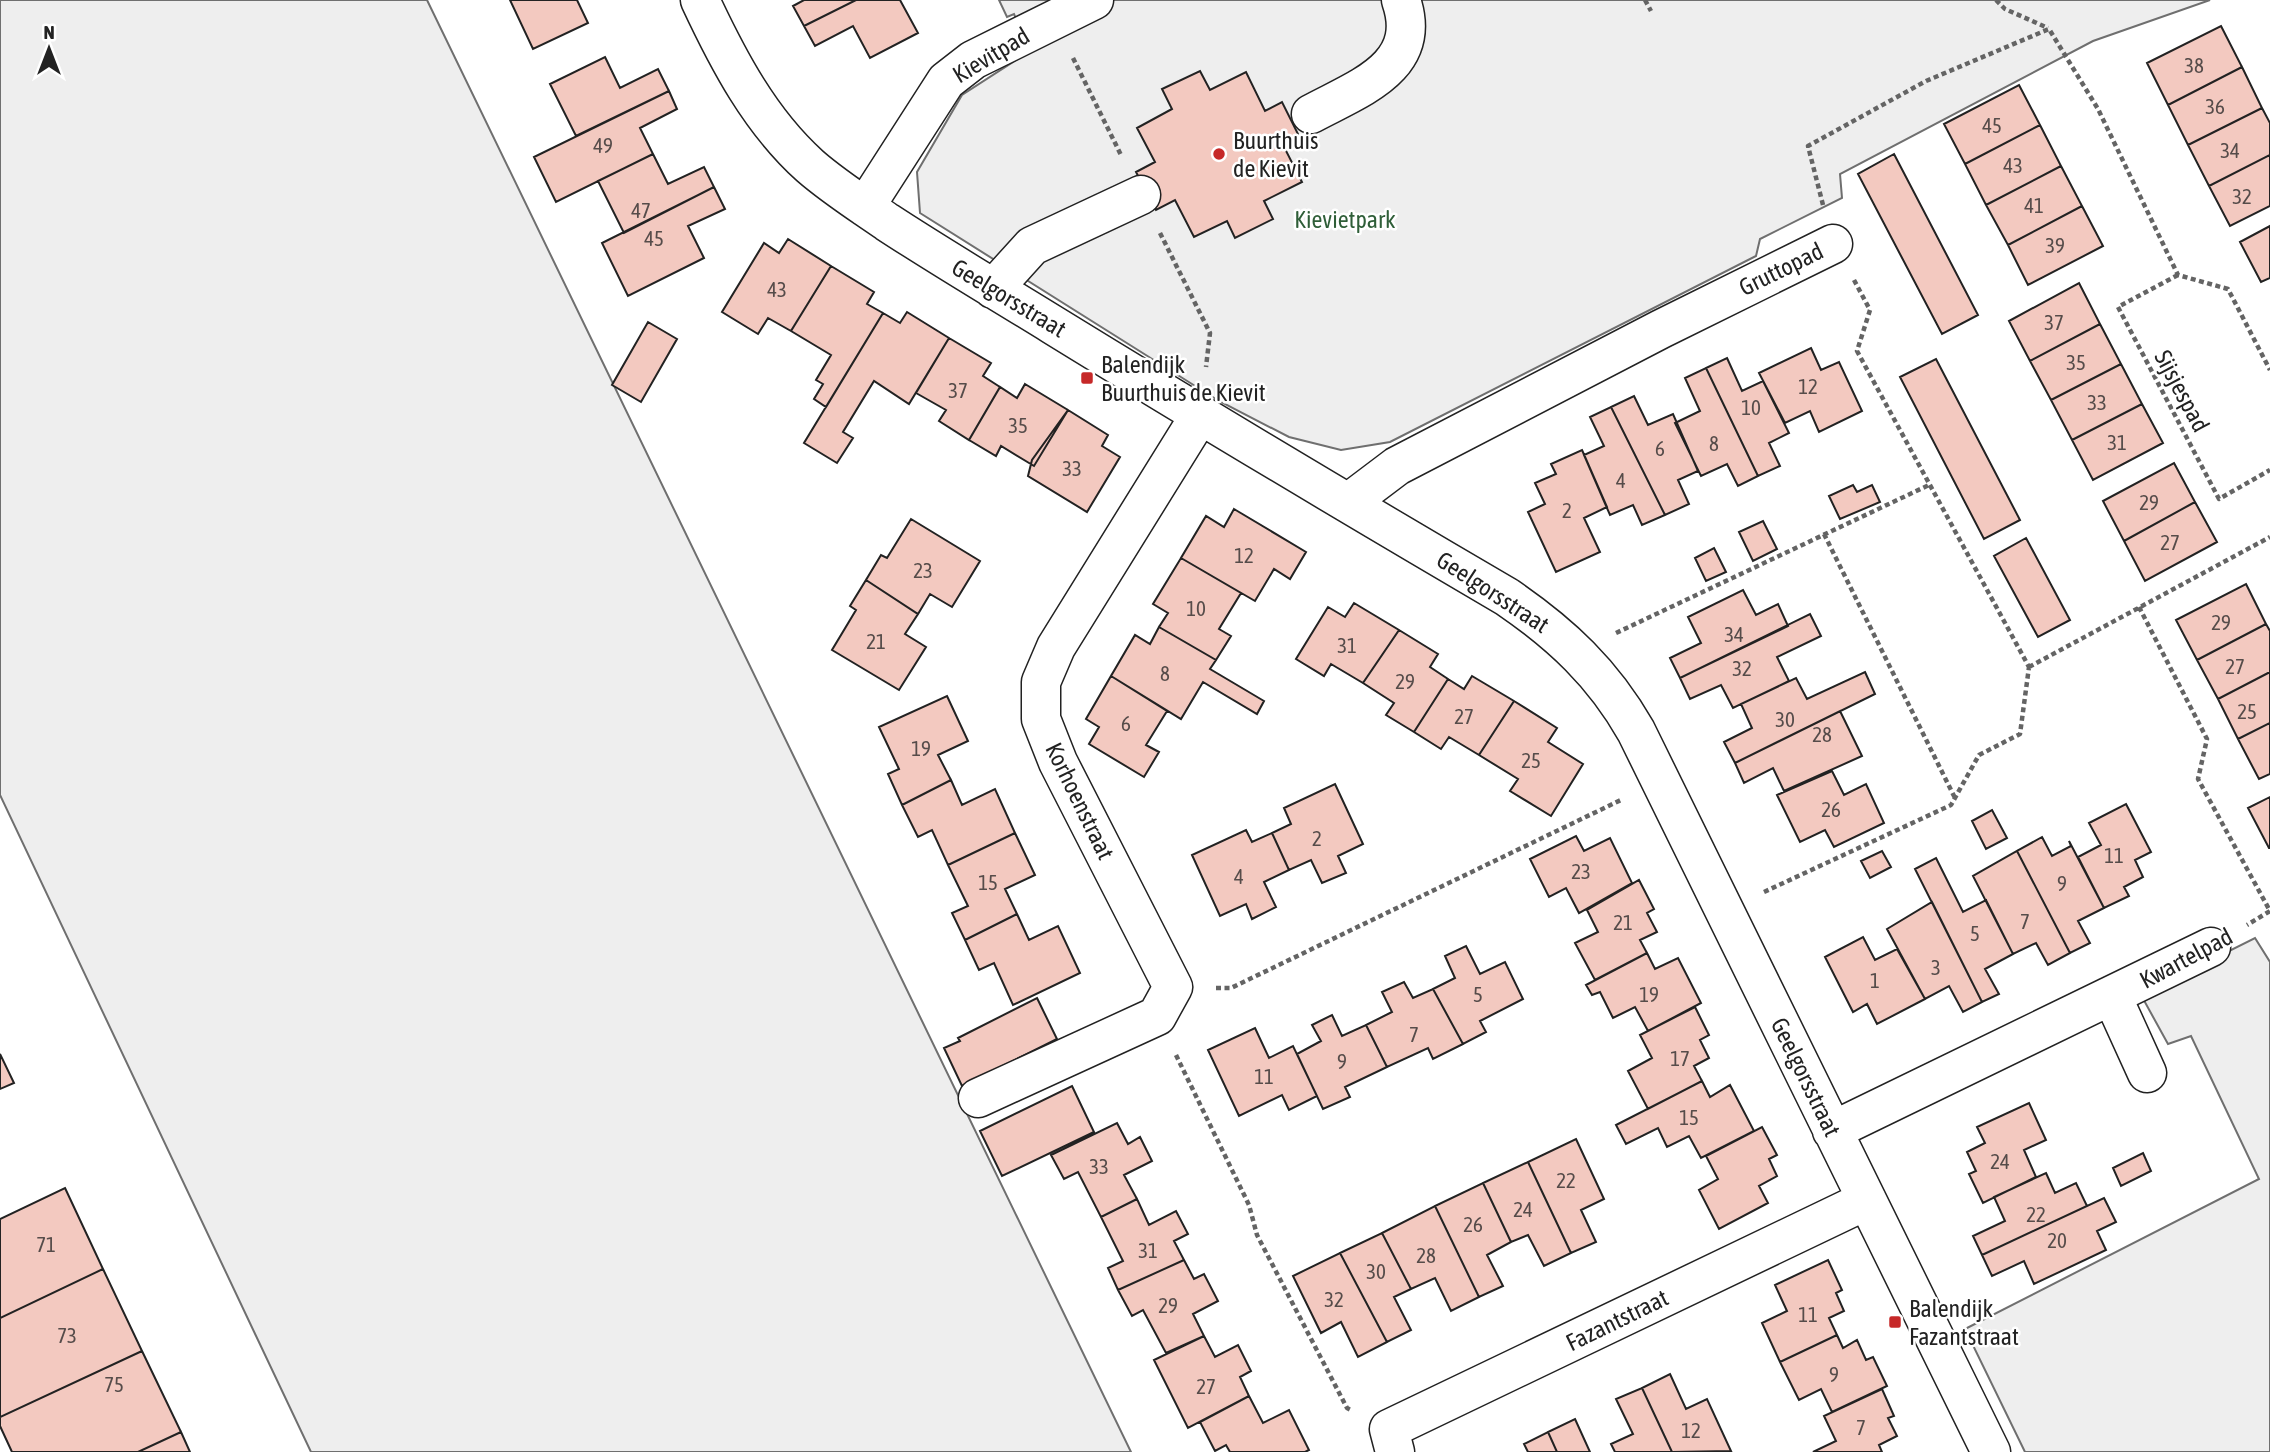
<svg xmlns="http://www.w3.org/2000/svg" width="2270" height="1452" viewBox="0 0 2270 1452" font-family="'Asap Condensed',sans-serif">
  <style>
    .green { fill: #eee; stroke: #6f6f6f; stroke-width: 2 }
    .building { fill: #f3c9c0; stroke: #222; stroke-width: 2 }
    .lines { fill: none; stroke-linecap: round; stroke-linejoin: round }
    .minor-casing { stroke: #222; stroke-width: 41 }
    .path { stroke: #646464; stroke-width: 4.5; stroke-dasharray: 5 3.5; stroke-linecap: butt }
    .minor { stroke: #fff; stroke-width: 38 }
    .poi-dot { fill: #c62828; stroke: #fff; stroke-width: 2.5 }
    .labels { text-anchor: middle; dominant-baseline: central; stroke-width: 5; stroke-linejoin: round; paint-order: stroke }
    .number-label { font-size: 21px; fill: #564c4a }
    .street-label { font-size: 24px; fill: #222; stroke: #fff }
    .poi-label { font-size: 24px; fill: #222; stroke: #fff; text-anchor: start }
    .park-label { font-size: 24px; fill: #2f5e38; stroke: #fff }
  </style>
  <rect width="100%" height="100%" fill="#fff"/>
  <path class="green" d="M0,0H427L1131,1452H311L0,795Z
    M999,0H2210L2093,41L1840,174L1842,198L1760,239L1756,256L1390,442L1341,450L1289,437L1219,401L920,213L917,172L962,95L1030,51L1014,14L1007,17Z
    M2255,938L2270,962V1452H2025L1965,1329L2259,1179L2191,1036L2168,1044L2141,995Z"/>
  <path class="building" d="M510,0H577L588,23L533,49Z
    M804,0H856L804,26L793,6Z
    M856,0H900L918,33L870,58L853,26L815,46L804,26Z
    M2221,26L2242,67L2168,105L2147,63Z
    M605,57L620,88L658,69L669,91L576,136L550,84Z
    M2242,67L2262,108L2188,145L2168,105Z
    M1200,71L1210,90L1246,72L1265,111L1282,102L1300,138L1284,147L1302,182L1264,201L1273,219L1235,238L1227,221L1194,237L1175,200L1156,210L1136,172L1155,162L1137,128L1172,109L1162,89Z
    M2019,85L2040,125L1965,164L1944,124Z
    M669,91L677,109L640,128L653,154L556,202L534,157Z
    M2262,108L2270,123V155L2209,186L2188,145Z
    M2040,125L2061,166L1986,205L1965,164Z
    M653,154L668,184L704,167L714,187L624,233L598,181Z
    M1894,154L1978,315L1942,334L1858,174Z
    M2270,155V206L2230,226L2209,186Z
    M2061,166L2082,206L2008,245L1986,205Z
    M714,187L725,209L688,226L704,258L628,296L602,243Z
    M2082,206L2103,246L2028,285L2008,245Z
    M2270,226V278L2261,282L2240,242Z
    M788,239L831,266L791,331L768,318L758,334L722,312L764,243L779,253Z
    M831,266L874,292L867,304L883,313L826,407L814,399L823,384L816,380L831,355L791,331Z
    M2079,283L2100,324L2030,361L2009,321Z
    M907,312L949,338L909,404L874,381L843,432L853,438L837,463L804,443L883,313L900,323Z
    M648,322L677,339L641,402L612,385Z
    M2100,324L2121,364L2051,400L2030,361Z
    M949,338L991,363L983,376L1000,387L969,440L939,421L946,410L916,393Z
    M1811,348L1821,370L1839,362L1862,411L1819,432L1810,411L1785,423L1759,373Z
    M1727,358L1742,391L1763,381L1789,433L1769,443L1780,466L1758,476L1706,368Z
    M1936,359L2020,520L1984,539L1900,377Z
    M2121,364L2142,404L2072,440L2051,400Z
    M1706,368L1758,476L1738,486L1727,464L1701,476L1675,423L1700,411L1685,378Z
    M1025,384L1068,410L1034,466L1001,446L996,456L969,440L1000,387L1017,398Z
    M1634,396L1648,425L1673,414L1698,471L1678,480L1689,504L1665,515L1611,407Z
    M2142,404L2163,443L2093,480L2072,440Z
    M1611,407L1665,515L1642,525L1633,505L1610,515L1584,455L1604,446L1590,417Z
    M1068,410L1108,435L1102,446L1120,457L1087,512L1028,476L1032,460Z
    M1582,450L1607,507L1584,518L1600,552L1556,572L1528,512L1545,504L1535,483L1556,474L1551,464Z
    M2174,463L2195,502L2124,541L2103,501Z
    M1853,485L1857,492L1872,485L1880,502L1840,519L1829,496Z
    M2195,502L2217,542L2145,581L2124,541Z
    M1234,509L1306,552L1290,579L1274,569L1255,601L1181,558L1206,516L1224,527Z
    M911,519L980,561L952,607L930,594L918,614L866,580L881,555L887,558Z
    M1763,521L1777,549L1753,561L1739,532Z
    M2026,538L2070,620L2038,637L1994,556Z
    M1714,548L1726,572L1706,581L1695,558Z
    M1181,558L1241,593L1219,629L1231,636L1216,660L1159,627L1168,613L1153,604Z
    M866,580L918,614L905,634L926,647L899,690L832,650L856,610L850,606Z
    M2246,584L2266,624L2197,660L2176,620Z
    M1743,590L1756,615L1778,604L1788,626L1680,678L1670,658L1701,643L1688,617Z
    M1354,603L1399,630L1363,683L1331,664L1324,676L1296,659L1328,607L1345,617Z
    M1810,614L1821,636L1777,657L1789,681L1733,708L1721,685L1690,699L1680,678Z
    M2266,624L2270,631V672L2218,699L2197,660Z
    M1159,627L1216,660L1210,669L1264,701L1257,714L1203,682L1181,719L1111,676L1135,635L1150,644Z
    M1399,630L1438,654L1430,667L1448,679L1414,732L1386,715L1394,703L1363,683Z
    M1865,672L1875,694L1735,763L1724,742L1752,728L1741,704L1796,678L1807,699Z
    M2270,672V723L2238,739L2218,699Z
    M1111,676L1167,711L1146,745L1159,752L1144,777L1089,744L1099,727L1086,719Z
    M1472,676L1514,701L1479,755L1449,737L1441,749L1414,732L1448,679L1464,689Z
    M947,696L968,741L938,755L951,780L902,805L888,774L899,769L879,727Z
    M1514,701L1557,728L1548,742L1583,764L1551,816L1510,791L1518,779L1479,755Z
    M1840,711L1862,756L1784,791L1773,768L1744,783L1735,763Z
    M2270,723V774L2259,779L2238,739Z
    M1832,771L1844,795L1866,784L1884,823L1834,847L1825,830L1800,842L1777,795Z
    M951,780L962,805L995,789L1015,833L948,865L932,830L918,837L902,805Z
    M1335,784L1363,844L1338,856L1346,873L1322,883L1311,860L1289,870L1272,833L1291,824L1284,808Z
    M2270,797V848H2269L2248,808Z
    M2126,804L2151,852L2135,860L2143,877L2124,887L2129,896L2104,908L2078,857L2101,845L2089,823Z
    M1992,810L2007,838L1986,849L1972,821Z
    M1246,830L1252,842L1272,833L1289,870L1264,882L1276,907L1252,919L1246,904L1220,916L1192,855Z
    M1015,833L1035,875L1005,889L1017,914L965,940L952,913L968,906L948,865Z
    M1576,836L1584,851L1610,838L1632,883L1579,913L1566,888L1549,897L1530,859Z
    M2042,837L2052,856L2071,846L2069,841L2104,908L2078,921L2090,943L2070,953L2017,851Z
    M1882,851L1891,867L1870,878L1861,861Z
    M2017,851L2070,953L2048,965L2036,943L2013,954L1973,876Z
    M1936,858L1963,912L1986,900L2013,954L1985,969L1999,994L1982,1002L1915,869Z
    M1639,880L1654,909L1647,913L1657,932L1640,940L1647,953L1595,980L1575,943L1598,932L1587,910Z
    M1932,902L1982,1002L1963,1012L1949,986L1925,999L1887,929Z
    M1017,914L1029,940L1058,926L1080,973L1013,1005L994,963L979,970L965,940Z
    M1863,937L1875,960L1897,949L1925,999L1877,1024L1867,1004L1853,1012L1825,957Z
    M1466,946L1480,974L1505,962L1523,999L1480,1021L1486,1032L1463,1044L1433,989L1455,978L1445,956Z
    M1647,953L1655,969L1678,958L1701,1003L1648,1031L1635,1007L1613,1018L1600,992L1592,995L1586,985Z
    M1404,982L1413,998L1433,989L1463,1044L1433,1059L1428,1048L1387,1067L1366,1025L1392,1012L1382,992Z
    M1037,998L1057,1039L962,1086L944,1048L960,1041L958,1038Z
    M1695,1007L1709,1035L1700,1040L1709,1058L1694,1066L1702,1081L1648,1109L1628,1071L1652,1058L1640,1035Z
    M1332,1015L1342,1036L1366,1025L1387,1067L1345,1087L1350,1097L1323,1109L1297,1054L1321,1041L1312,1025Z
    M1255,1028L1269,1058L1293,1046L1317,1096L1289,1110L1282,1095L1239,1116L1208,1050Z
    M0,1054L14,1083L0,1089Z
    M1702,1081L1710,1097L1730,1085L1754,1131L1701,1158L1689,1136L1667,1147L1658,1128L1626,1144L1616,1125Z
    M1072,1086L1094,1132L1002,1176L980,1131Z
    M2029,1103L2046,1140L2024,1150L2036,1177L1983,1203L1969,1174L1976,1171L1967,1152L1985,1143L1977,1127Z
    M1117,1123L1128,1144L1140,1137L1152,1161L1124,1175L1137,1199L1101,1217L1078,1172L1064,1179L1051,1155Z
    M1762,1127L1777,1155L1769,1159L1777,1176L1759,1186L1768,1203L1719,1229L1699,1190L1718,1179L1706,1156Z
    M1576,1139L1604,1199L1581,1210L1596,1242L1571,1253L1528,1162Z
    M2143,1153L2151,1171L2121,1186L2113,1168Z
    M1528,1162L1571,1253L1544,1266L1528,1235L1511,1242L1483,1183Z
    M2046,1173L2055,1193L2076,1183L2087,1206L1982,1255L1973,1236L2005,1221L1994,1197Z
    M1483,1183L1511,1242L1487,1255L1503,1286L1479,1297L1435,1206Z
    M65,1188L103,1269L0,1318V1219Z
    M2104,1198L2116,1222L2097,1231L2106,1250L2034,1284L2024,1261L1992,1276L1982,1255Z
    M1137,1199L1149,1225L1176,1211L1188,1234L1174,1241L1184,1260L1118,1290L1108,1268L1123,1261L1101,1217Z
    M1435,1206L1479,1297L1451,1311L1435,1278L1411,1289L1382,1233Z
    M1382,1233L1411,1289L1394,1297L1411,1330L1387,1342L1340,1253Z
    M1340,1253L1387,1342L1358,1357L1341,1322L1321,1333L1293,1276Z
    M1184,1260L1194,1279L1204,1274L1218,1301L1193,1314L1204,1336L1166,1353L1143,1310L1132,1316L1118,1290Z
    M1828,1260L1842,1290L1836,1293L1844,1311L1829,1318L1837,1335L1780,1362L1762,1323L1787,1311L1775,1285Z
    M103,1269L142,1351L0,1417V1318Z
    M1837,1335L1843,1348L1857,1340L1866,1360L1873,1357L1887,1386L1832,1412L1821,1389L1799,1400L1780,1362Z
    M1204,1336L1215,1357L1238,1345L1251,1371L1240,1377L1249,1396L1188,1428L1154,1360Z
    M142,1351L181,1432L138,1452H12L0,1426V1417Z
    M1670,1374L1686,1409L1707,1399L1731,1451L1672,1452L1642,1388Z
    M1642,1388L1672,1452H1615L1611,1444L1633,1434L1616,1399Z
    M1882,1389L1894,1416L1888,1418L1897,1436L1879,1445L1882,1452H1813L1836,1441L1824,1416Z
    M1249,1396L1263,1423L1289,1410L1309,1450L1305,1452H1230L1226,1445L1215,1451L1200,1422Z
    M1575,1419L1590,1452H1557L1548,1432Z
    M181,1432L190,1452H138Z
    M1548,1432L1557,1452H1528L1524,1444Z"/>
  <g class="lines">
    <defs>
      <path id="minor" d="M700,0C728,60 760,121 810,166C834,187 861,204 887,222C942,258 998,291 1053,325C1204,418 1355,508 1507,597C1561,634 1603,673 1636,731L1991,1452
        M1311,114C1359,88 1424,67 1401,0
        M865,207L946,81L973,60L1094,0
        M993,289L1032,246L1141,195
        M1348,503L1397,466L1661,329L1833,244
        M2112,996L2147,1073
        M978,1098L1157,1016L1173,987L1058,762L1041,719V682L1056,647L1200,415
        M1832,1131L2211,947
        M1395,1452L1389,1429L1867,1200"/>
    </defs>
    <use href="#minor" class="minor-casing"/>
    <path class="path" d="M1645,0L1651,11
      M1996,0L2005,9L2048,28
      M1073,58L1122,157
      M1823,205L1808,146L1926,81L2049,29L2098,109L2178,275L2228,289L2270,370
      M1160,233L1210,333L1206,367
      M2178,275L2118,307L2219,499L2270,470
      M1854,280L1870,310L1857,351L2029,667
      M1824,534L1955,798
      M2139,607L2207,739L2198,779L2270,911L2247,925
      M1616,633L1929,485
      M2029,667L2270,537
      M1764,892L1951,805L1979,755L2020,734L2029,667
      M1216,988H1231L1623,799
      M1176,1055L1249,1205L1257,1235L1347,1408L1351,1410"/>
    <use href="#minor" class="minor"/>
  </g>
  <g class="poi-dot">
    <circle cx="1219" cy="154" r="7"/>
    <rect x="1080" y="371" width="14" height="14" rx="3.5"/>
    <rect x="1888" y="1315" width="14" height="14" rx="3.5"/>
  </g>
  <g class="labels">
    <g class="number-label">
      <text x="2194" y="65">38</text>
      <text x="2215" y="106">36</text>
      <text x="1992" y="125">45</text>
      <text x="603" y="145">49</text>
      <text x="2230" y="150">34</text>
      <text x="2013" y="165">43</text>
      <text x="2242" y="196">32</text>
      <text x="2034" y="205">41</text>
      <text x="641" y="210">47</text>
      <text x="654" y="238">45</text>
      <text x="2055" y="245">39</text>
      <text x="777" y="289">43</text>
      <text x="2054" y="322">37</text>
      <text x="2076" y="362">35</text>
      <text x="1808" y="386">12</text>
      <text x="958" y="390">37</text>
      <text x="2097" y="402">33</text>
      <text x="1751" y="407">10</text>
      <text x="1018" y="425">35</text>
      <text x="2117" y="442">31</text>
      <text x="1714" y="443">8</text>
      <text x="1660" y="448">6</text>
      <text x="1072" y="468">33</text>
      <text x="1621" y="480">4</text>
      <text x="2149" y="502">29</text>
      <text x="1567" y="510">2</text>
      <text x="2170" y="542">27</text>
      <text x="1244" y="555">12</text>
      <text x="923" y="570">23</text>
      <text x="1196" y="608">10</text>
      <text x="2221" y="622">29</text>
      <text x="1734" y="634">34</text>
      <text x="876" y="641">21</text>
      <text x="1347" y="645">31</text>
      <text x="2235" y="666">27</text>
      <text x="1742" y="668">32</text>
      <text x="1165" y="673">8</text>
      <text x="1405" y="681">29</text>
      <text x="2247" y="711">25</text>
      <text x="1464" y="716">27</text>
      <text x="1785" y="719">30</text>
      <text x="1126" y="723">6</text>
      <text x="1822" y="734">28</text>
      <text x="921" y="748">19</text>
      <text x="1531" y="760">25</text>
      <text x="1831" y="809">26</text>
      <text x="1317" y="838">2</text>
      <text x="2114" y="855">11</text>
      <text x="1581" y="871">23</text>
      <text x="1239" y="876">4</text>
      <text x="988" y="882">15</text>
      <text x="2062" y="883">9</text>
      <text x="2025" y="921">7</text>
      <text x="1623" y="922">21</text>
      <text x="1975" y="933">5</text>
      <text x="1936" y="967">3</text>
      <text x="1875" y="980">1</text>
      <text x="1478" y="994">5</text>
      <text x="1649" y="994">19</text>
      <text x="1414" y="1034">7</text>
      <text x="1680" y="1058">17</text>
      <text x="1342" y="1061">9</text>
      <text x="1264" y="1076">11</text>
      <text x="1689" y="1117">15</text>
      <text x="2000" y="1161">24</text>
      <text x="1099" y="1166">33</text>
      <text x="1566" y="1180">22</text>
      <text x="1523" y="1209">24</text>
      <text x="2036" y="1214">22</text>
      <text x="1473" y="1224">26</text>
      <text x="2057" y="1240">20</text>
      <text x="46" y="1244">71</text>
      <text x="1148" y="1250">31</text>
      <text x="1426" y="1255">28</text>
      <text x="1376" y="1271">30</text>
      <text x="1334" y="1299">32</text>
      <text x="1168" y="1305">29</text>
      <text x="1808" y="1314">11</text>
      <text x="67" y="1335">73</text>
      <text x="1834" y="1374">9</text>
      <text x="114" y="1384">75</text>
      <text x="1206" y="1386">27</text>
      <text x="1861" y="1427">7</text>
      <text x="1691" y="1430">12</text>
    </g>
    <g class="street-label">
      <text transform="translate(991 55) rotate(-31)">Kievitpad</text>
      <text transform="translate(1781 269) rotate(-26)">Gruttopad</text>
      <text transform="translate(1009 298) rotate(31)">Geelgorsstraat</text>
      <text transform="translate(2182 391) rotate(62)">Sijsjespad</text>
      <text transform="translate(1493 592) rotate(33)">Geelgorsstraat</text>
      <text transform="translate(1080 801) rotate(64)">Korhoenstraat</text>
      <text transform="translate(2186 958) rotate(-28)">Kwartelpad</text>
      <text transform="translate(1806 1077) rotate(64)">Geelgorsstraat</text>
      <text transform="translate(1617 1320) rotate(-26)">Fazantstraat</text>
    </g>
    <g class="poi-label">
      <text x="1233" y="140">Buurthuis<tspan x="1233" dy="28">de Kievit</tspan></text>
      <text x="1101" y="364">Balendijk<tspan x="1101" dy="28">Buurthuis de Kievit</tspan></text>
      <text x="1909" y="1308">Balendijk<tspan x="1909" dy="28">Fazantstraat</tspan></text>
    </g>
    <g class="park-label">
      <text x="1345" y="219">Kievietpark</text>
    </g>
  </g>
  <g transform="translate(49 49)" stroke="#ffffff" stroke-width="5" paint-order="stroke">
  <path d="M0-5L12 26L0 18L-12 26Z" fill="#222222"/>
  <text y="-10" font-size="19" font-weight="bold" text-anchor="middle" fill="#222222">N</text>
  </g>
</svg>
